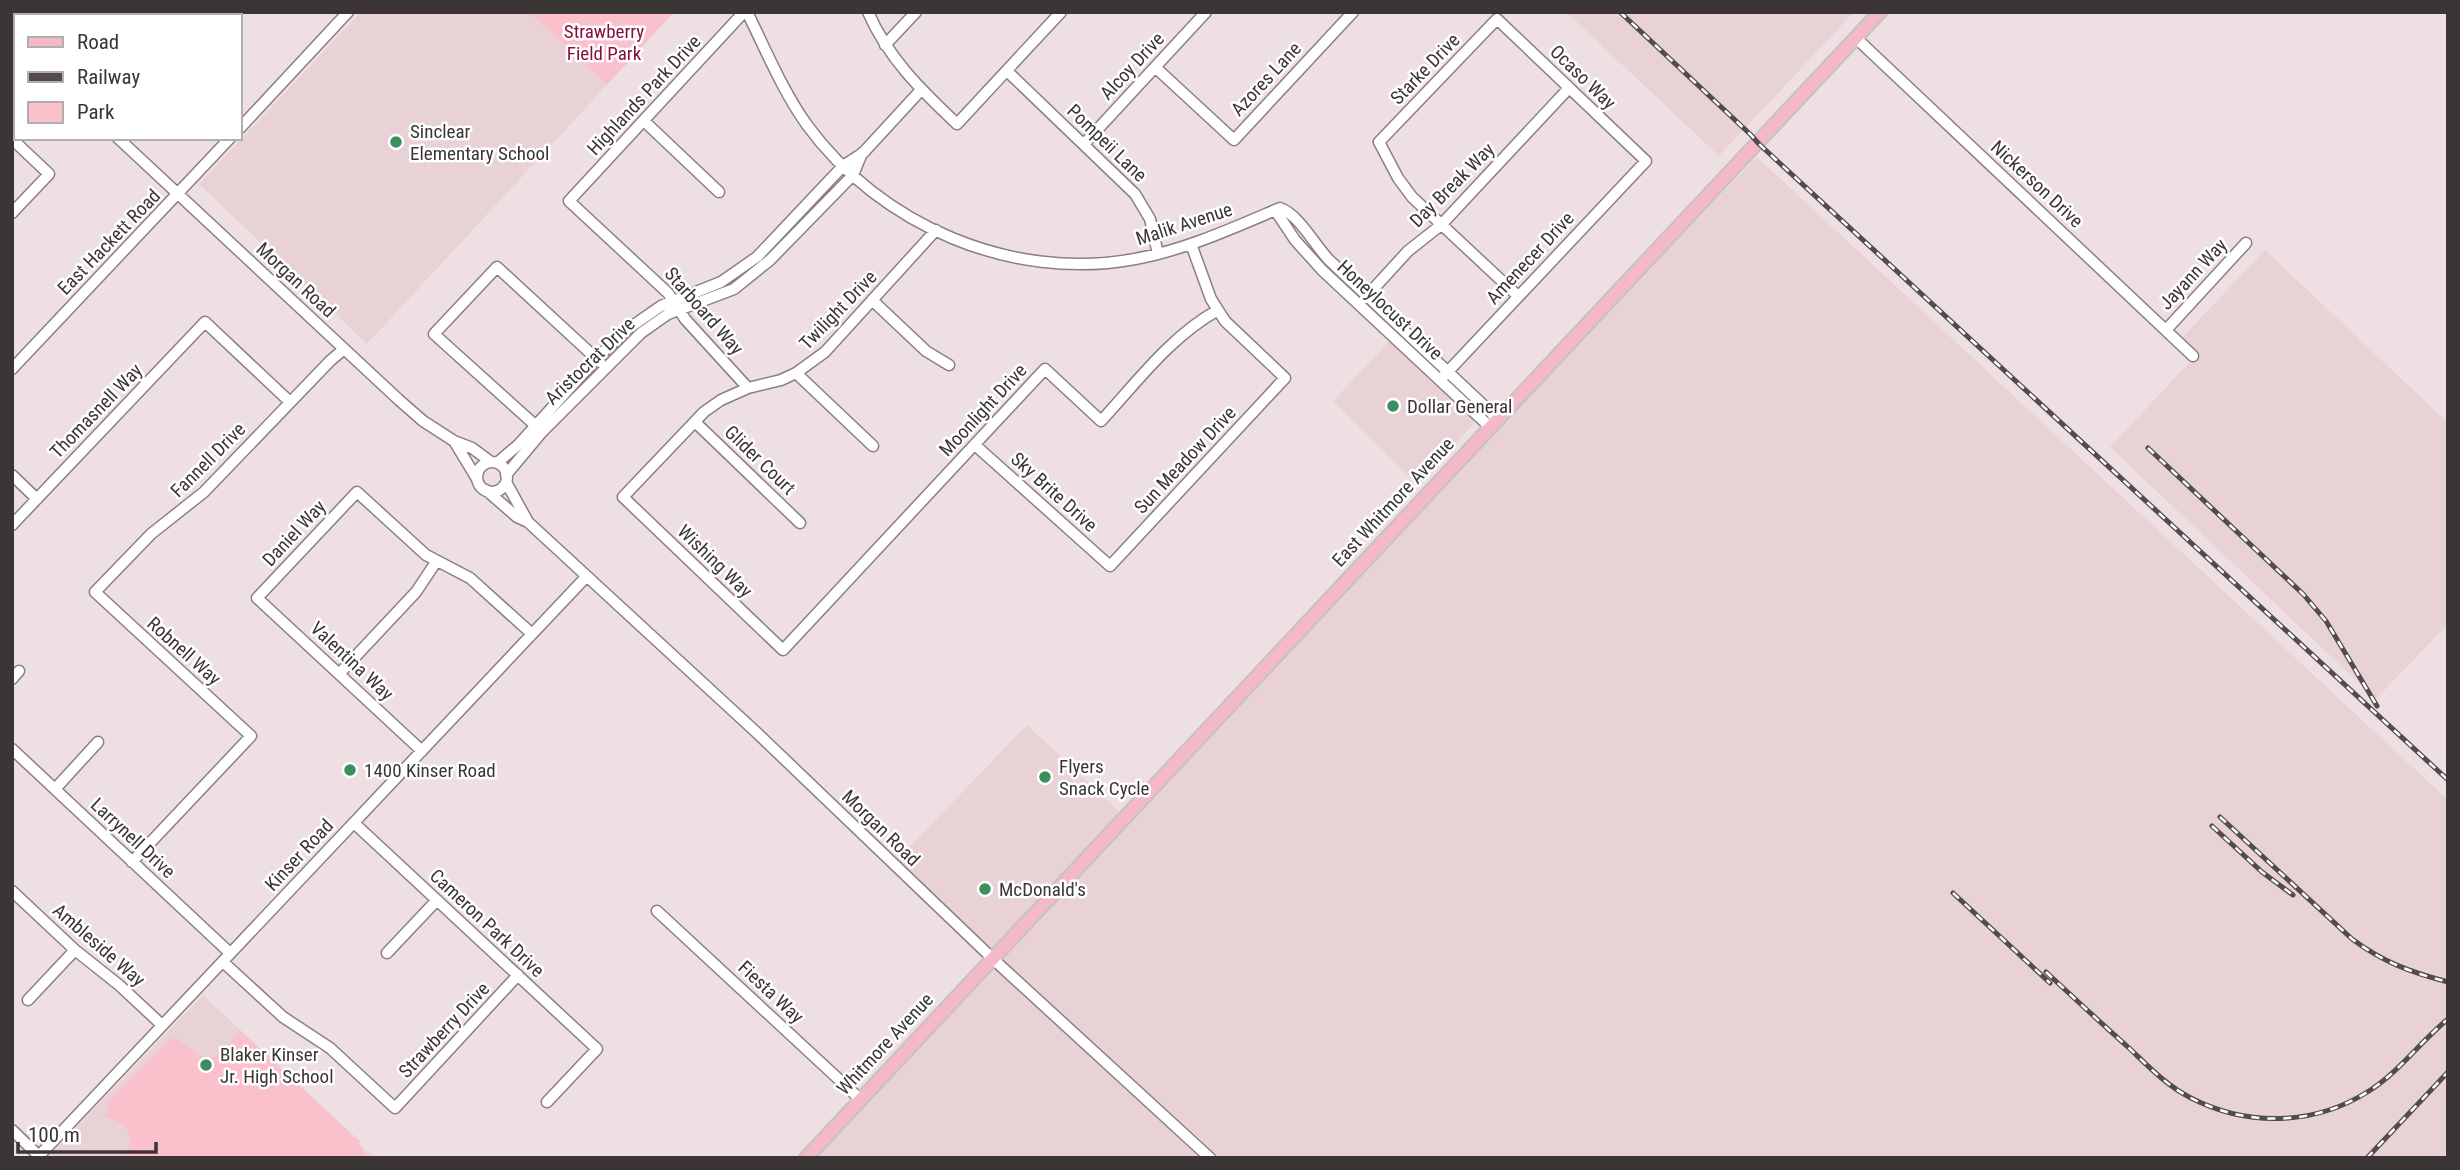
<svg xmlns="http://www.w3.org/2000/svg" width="2460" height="1170" viewBox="0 0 2460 1170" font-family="'Roboto Condensed',sans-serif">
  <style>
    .built { fill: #e9d2d6 }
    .green { fill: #fac0cb }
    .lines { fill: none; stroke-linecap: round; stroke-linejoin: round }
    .minor-casing { stroke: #8c7f81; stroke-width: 13 }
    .major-casing { stroke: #c4c2c3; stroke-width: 16 }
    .minor { stroke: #fff; stroke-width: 10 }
    .major { stroke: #f5b8c7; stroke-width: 12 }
    .rail-casing { stroke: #534c4d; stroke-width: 5 }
    .rail { stroke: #fff; stroke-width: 2.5; stroke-dasharray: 8; stroke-linecap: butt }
    .poi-dot { fill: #3d8e5f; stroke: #fff; stroke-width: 2.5 }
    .labels { text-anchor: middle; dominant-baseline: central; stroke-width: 5; stroke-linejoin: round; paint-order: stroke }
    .park-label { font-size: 19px; fill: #86103d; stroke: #fff }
    .street-label { font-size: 19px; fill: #3b3536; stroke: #fff }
    .poi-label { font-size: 19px; fill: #3b3536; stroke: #fff; text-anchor: start }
  </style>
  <rect width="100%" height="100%" fill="#eee0e2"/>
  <path class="built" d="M361,12H529L607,85L367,344L199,184Z
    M1566,12H1854L1719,156Z
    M1757,157L2448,800V1158H803L1378,546Z
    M2265,250L2448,423V624L2376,699L2110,447L2190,362L2174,346Z
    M1398,332L1483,413L1418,485L1333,401Z
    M1027,725L1120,812L992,948L894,863Z
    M203,995L360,1141L359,1144L374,1158H47Z"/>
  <path class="green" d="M529,12H674L607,85Z
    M240,1031L352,1135H349L360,1141L359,1144L367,1158H123C140,1136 125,1120 102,1117L110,1109L107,1104L172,1037C189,1043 190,1056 211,1058L225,1051Z"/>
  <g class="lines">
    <defs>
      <path id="minor" d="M744,12L569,201L668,293L685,319L748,388
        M747,12C766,50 782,90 807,125C880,225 1012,282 1135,259C1185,250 1233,228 1280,208C1299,215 1314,244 1329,260L1498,419
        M868,12C888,58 921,90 957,124L1061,12
        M195,16L199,12
        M1856,38L2193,356
        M12,42L16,45
        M885,45L916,12
        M1155,67L1234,140L1353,12
        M1007,71L1135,194L1150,219L1158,254
        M644,121L719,192
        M240,128L348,12
        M118,138L399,400L423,421L454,441L472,448L491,462
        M12,139L49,174L12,213
        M1084,144L1206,12
        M1275,210L1295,240L1322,270L1490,427
        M936,230L825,352L796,373L781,380L748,388L721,400L704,412L623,497L783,650L1045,369L1101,421C1137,382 1171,336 1218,310
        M1365,298L1408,251L1441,225L1569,88
        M872,300L926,351L949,365
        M2166,330L2246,243
        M12,369L230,138
        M796,373L873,446
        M1440,380L1646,161L1497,19L1379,142L1398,178L1412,197L1518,296
        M695,422L800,523
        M535,425L434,334L497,267L600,362
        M454,441L477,479
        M975,445L1110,566L1285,378L1225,321L1211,299L1191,244
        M477 477a15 15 0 1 1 30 0a15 15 0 1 1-30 0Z
        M497,463L518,445L596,359L625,331L661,306L721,282L757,257L843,166L863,153L921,90
        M12,475L37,499
        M506,475L541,433L641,333L668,314L734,289L770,260L853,175L862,153
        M506,482L528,522
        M486,490L517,517L528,522L756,732L992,958L1210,1158
        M12,525L205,322L290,402
        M339,674L416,592L436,562
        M12,679L19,671
        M12,749L230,953
        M422,751L257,598L357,492L426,555L470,578L532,634
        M55,789L98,742
        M354,823L597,1049L547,1102
        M132,862L251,736L95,592L151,534L204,492L330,361L344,349
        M12,891L75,950L119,985L162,1025
        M657,911L860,1099
        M387,953L437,900
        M223,962L283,1017L330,1048L395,1108L518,975
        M28,1000L75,950
        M12,1130L39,1156
        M37,1158L586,577"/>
      <path id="major" d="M806,1158C1162,774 1523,395 1880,12"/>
    </defs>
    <use href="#minor" class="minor-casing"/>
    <use href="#major" class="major-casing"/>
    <use href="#minor" class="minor"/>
    <use href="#major" class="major"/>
    <defs>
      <path id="rail" d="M1620,12L1751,135L1759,144L2448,780
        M2148,448L2303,594L2326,621L2377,706
        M2220,817L2352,939C2383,962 2410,972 2448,982
        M2212,826L2262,872L2293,895
        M1953,893L2050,983
        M2046,972C2074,998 2101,1023 2129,1048C2148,1066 2167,1086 2191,1098C2248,1127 2314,1126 2369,1091C2399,1072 2420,1042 2448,1019
        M2367,1158L2448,1072"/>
    </defs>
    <use href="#rail" class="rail-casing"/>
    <use href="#rail" class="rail"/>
  </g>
  <g class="poi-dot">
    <circle cx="396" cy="142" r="7"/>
    <circle cx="1393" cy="406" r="7"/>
    <circle cx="350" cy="770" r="7"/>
    <circle cx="1045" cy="777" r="7"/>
    <circle cx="985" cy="889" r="7"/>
    <circle cx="206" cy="1065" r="7"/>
  </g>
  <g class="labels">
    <g class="park-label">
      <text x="604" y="31">Strawberry<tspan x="604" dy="22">Field Park</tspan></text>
    </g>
    <g class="street-label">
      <text transform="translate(1132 66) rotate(-47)">Alcoy Drive</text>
      <text transform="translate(1425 69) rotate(-46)">Starke Drive</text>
      <text transform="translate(1583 77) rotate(44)">Ocaso Way</text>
      <text transform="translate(1266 79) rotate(-47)">Azores Lane</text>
      <text transform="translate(644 95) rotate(-47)">Highlands Park Drive</text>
      <text transform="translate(1107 143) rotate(44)">Pompeii Lane</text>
      <text transform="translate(2037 184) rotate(43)">Nickerson Drive</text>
      <text transform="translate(1452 185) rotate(-45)">Day Break Way</text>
      <text transform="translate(1184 224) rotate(-18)">Malik Avenue</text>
      <text transform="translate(109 242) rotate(-46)">East Hackett Road</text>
      <text transform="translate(1530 258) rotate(-47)">Amenecer Drive</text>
      <text transform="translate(2193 274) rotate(-47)">Jayann Way</text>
      <text transform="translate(296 280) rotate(43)">Morgan Road</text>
      <text transform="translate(838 310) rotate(-46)">Twilight Drive</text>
      <text transform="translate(1390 310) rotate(43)">Honeylocust Drive</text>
      <text transform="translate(704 311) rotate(49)">Starboard Way</text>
      <text transform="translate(590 361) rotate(-44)">Aristocrat Drive</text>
      <text transform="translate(983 410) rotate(-47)">Moonlight Drive</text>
      <text transform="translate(96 411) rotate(-46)">Thomasnell Way</text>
      <text transform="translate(208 460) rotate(-45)">Fannell Drive</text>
      <text transform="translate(760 460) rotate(44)">Glider Court</text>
      <text transform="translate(1185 460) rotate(-47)">Sun Meadow Drive</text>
      <text transform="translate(1054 492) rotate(42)">Sky Brite Drive</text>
      <text transform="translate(1393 502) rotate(-47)">East Whitmore Avenue</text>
      <text transform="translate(294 533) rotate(-47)">Daniel Way</text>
      <text transform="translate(715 561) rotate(44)">Wishing Way</text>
      <text transform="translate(184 651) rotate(42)">Robnell Way</text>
      <text transform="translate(352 661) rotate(43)">Valentina Way</text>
      <text transform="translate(881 828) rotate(44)">Morgan Road</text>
      <text transform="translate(133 838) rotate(43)">Larrynell Drive</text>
      <text transform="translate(299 855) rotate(-47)">Kinser Road</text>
      <text transform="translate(487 923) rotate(43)">Cameron Park Drive</text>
      <text transform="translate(99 945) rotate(41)">Ambleside Way</text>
      <text transform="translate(771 992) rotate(43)">Fiesta Way</text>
      <text transform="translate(444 1030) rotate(-47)">Strawberry Drive</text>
      <text transform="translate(885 1044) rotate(-47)">Whitmore Avenue</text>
    </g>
    <g class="poi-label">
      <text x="410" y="131">Sinclear<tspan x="410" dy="22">Elementary School</tspan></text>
      <text x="1407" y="406">Dollar General</text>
      <text x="1059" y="766">Flyers<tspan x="1059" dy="22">Snack Cycle</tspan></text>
      <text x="364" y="770">1400 Kinser Road</text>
      <text x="999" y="889">McDonald's</text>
      <text x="220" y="1054">Blaker Kinser<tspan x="220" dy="22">Jr. High School</tspan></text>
    </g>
  </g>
  <rect width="2460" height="1170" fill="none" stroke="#3b3536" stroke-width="28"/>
  <rect x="14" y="14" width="228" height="126" fill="#ffffff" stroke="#b1aeaf" stroke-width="2"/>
  <rect x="28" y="37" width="35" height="10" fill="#f5b8c7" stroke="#b1aeaf" stroke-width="2"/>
  <text x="77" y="49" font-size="21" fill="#3b3536">Road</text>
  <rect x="28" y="72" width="35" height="10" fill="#534c4d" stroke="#b1aeaf" stroke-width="2"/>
  <text x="77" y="84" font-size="21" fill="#3b3536">Railway</text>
  <rect x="28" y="102" width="35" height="21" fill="#fac0cb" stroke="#b1aeaf" stroke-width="2"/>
  <text x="77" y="119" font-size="21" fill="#3b3536">Park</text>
  <path d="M18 1142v10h138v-10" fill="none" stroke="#3b3536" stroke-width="3.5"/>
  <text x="28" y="1142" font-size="21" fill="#3b3536" stroke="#ffffff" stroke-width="5" paint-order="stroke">100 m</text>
</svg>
